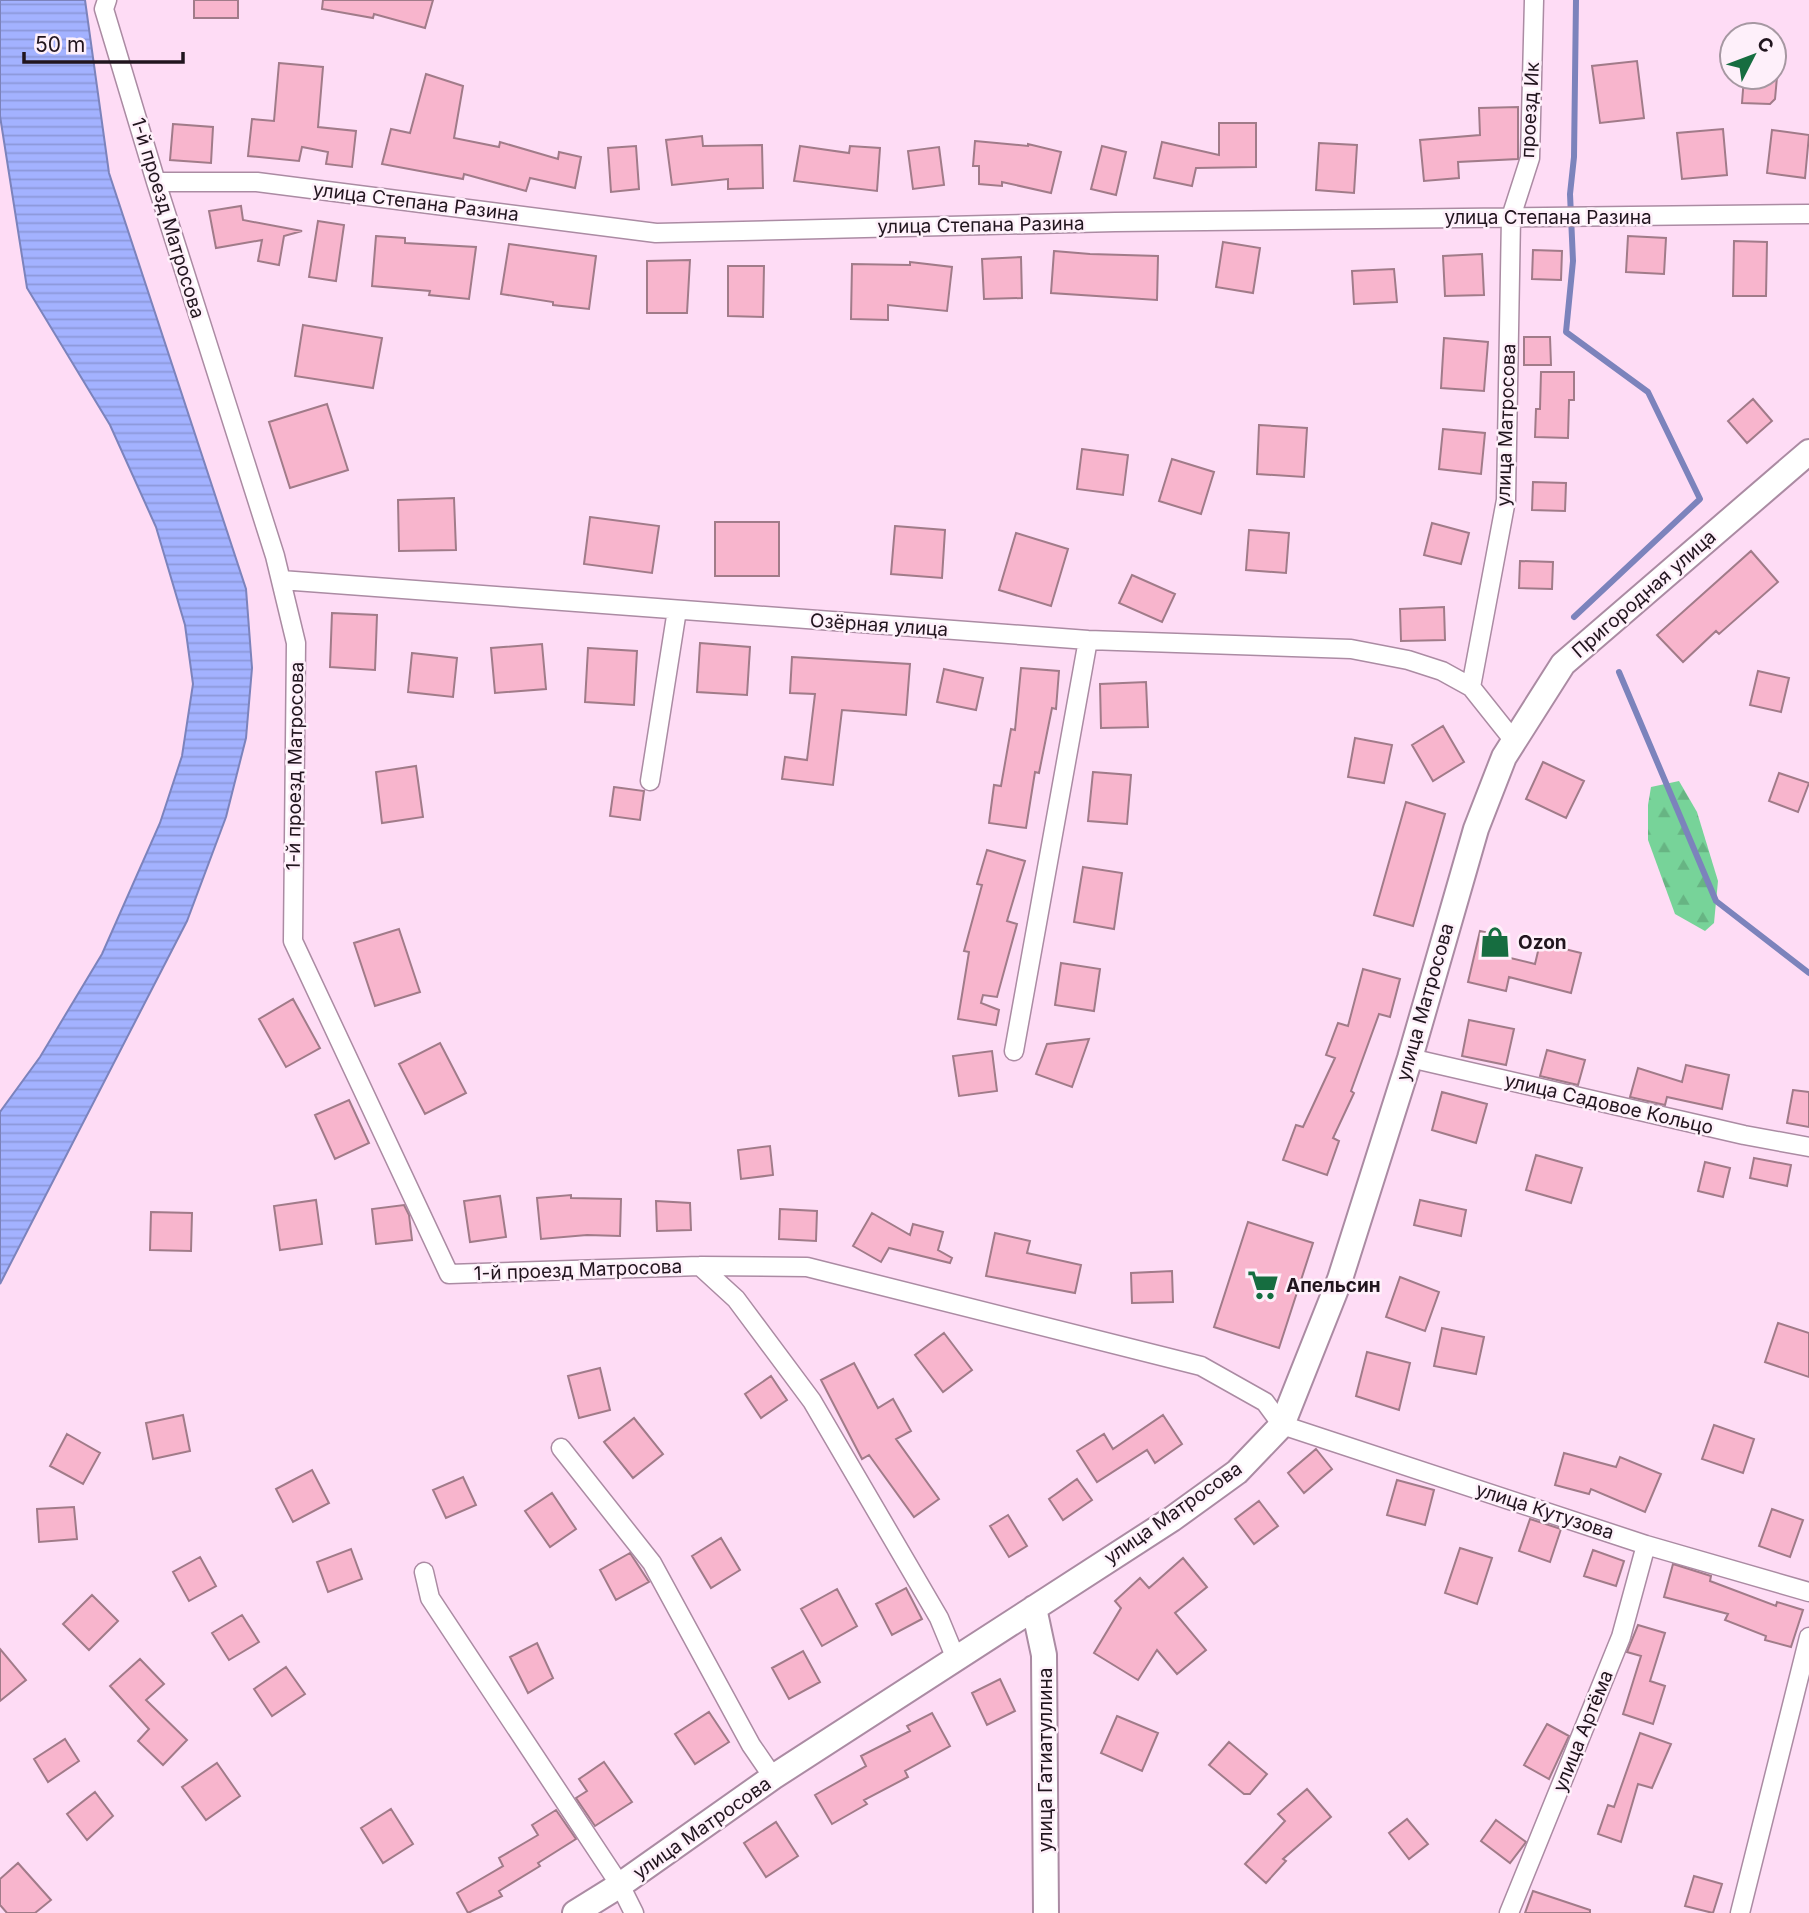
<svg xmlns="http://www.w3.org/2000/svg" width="1809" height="1913" viewBox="0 0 1809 1913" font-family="Inter,sans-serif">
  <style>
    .forest { fill: url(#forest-firs) }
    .water { fill: url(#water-rules); stroke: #7c83bc; stroke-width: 2 }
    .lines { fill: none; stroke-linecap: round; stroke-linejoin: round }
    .stream { stroke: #7c83bc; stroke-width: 6 }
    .building { fill: #f8b5cd; stroke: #a17b89; stroke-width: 2 }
    .street-casing { stroke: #ab8ba3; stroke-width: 21 }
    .secondary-casing { stroke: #ab8ba3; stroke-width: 28 }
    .street { stroke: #fff; stroke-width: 18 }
    .secondary { stroke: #fff; stroke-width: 24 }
    .labels { text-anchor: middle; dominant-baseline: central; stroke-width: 5; stroke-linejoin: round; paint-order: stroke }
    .street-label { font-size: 19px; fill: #21151e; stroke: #fef0fa }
    .poi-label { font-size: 19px; font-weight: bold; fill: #21151e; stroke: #fef0fa; text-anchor: start }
  </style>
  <defs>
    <pattern id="forest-firs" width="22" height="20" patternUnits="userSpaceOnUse" patternTransform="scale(1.75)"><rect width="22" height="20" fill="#77d399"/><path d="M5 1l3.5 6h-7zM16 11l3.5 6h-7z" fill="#67b483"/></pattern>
    <pattern id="water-rules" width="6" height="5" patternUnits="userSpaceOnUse" patternTransform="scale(1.75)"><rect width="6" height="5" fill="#a3b2ff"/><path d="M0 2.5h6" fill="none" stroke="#8c98da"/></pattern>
  </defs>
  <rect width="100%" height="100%" fill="#fedcf5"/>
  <path class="forest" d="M1679,781L1697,812L1718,881L1714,923L1705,931L1675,914L1648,840V805L1651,787Z"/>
  <path class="water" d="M0,0H85L109,173L246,589L252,668L246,738L226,817L187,921L0,1284V1112L40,1057L102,954L160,823L182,756L193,684L185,625L156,527L110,425L27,288L0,116Z"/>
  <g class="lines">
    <path class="stream" d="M1574,617L1700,499L1648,392L1566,332L1573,261L1570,194L1574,157L1576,0
      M1619,672L1716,901L1809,973"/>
  </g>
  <path class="building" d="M194,0H238V18H194Z
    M323,0H433L425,28L374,14L373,18L322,9Z
    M1637,61L1644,118L1600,123L1592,66Z
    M279,63L323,67L318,127L356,131L352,167L326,164L328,152L302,147L299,161L248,156L252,119L274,121Z
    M426,74L463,86L454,138L499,147L500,142L558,159L559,152L581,157L575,188L530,178L526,191L464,174L463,179L382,164L391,129L410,133Z
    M1744,77H1777L1775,99L1770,104L1742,103Z
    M1518,107V159L1458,162L1459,178L1424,181L1420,140L1480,135L1479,108Z
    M1219,123H1256V167L1196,168L1192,186L1154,178L1162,142L1219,155Z
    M173,124L213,127L211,163L170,160Z
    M1723,129L1727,175L1682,179L1677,133Z
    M1772,130L1809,135L1805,178L1767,173Z
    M702,136L703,146L762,145L763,188L728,189V179L672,185L666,140Z
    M975,141L1028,146V144L1061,152L1051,193L1002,182V186L979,184V166H973Z
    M1319,143L1357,145L1354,193L1316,190Z
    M636,146L639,189L611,192L608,148Z
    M800,146L849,153L850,146L880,148L877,191L794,181Z
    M1102,146L1126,152L1116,195L1091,189Z
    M939,147L944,185L913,189L908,151Z
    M241,206L243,220L302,231L284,236L279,265L258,261L262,240L216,248L209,211Z
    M318,221L344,225L336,281L309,277Z
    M376,236L405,238V243L476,247L469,299L429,295L430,291L372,286Z
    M1628,236L1666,238L1664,274L1626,272Z
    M1734,241L1767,242L1766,296H1733Z
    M1223,242L1260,248L1253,293L1216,287Z
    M509,244L596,256L589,309L553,305V302L501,294Z
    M1533,250L1562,251L1561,280L1532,279Z
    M1054,251L1090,254L1158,256L1157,300L1051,293Z
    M1482,254L1484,295L1445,296L1443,256Z
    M1021,257L1022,298L984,299L982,259Z
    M690,260L687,313H647V261Z
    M910,262L952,267L947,311L888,305V320L851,319L852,264L910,265Z
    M728,266H764L763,317L728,316Z
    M1394,269L1397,302L1354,304L1352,271Z
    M303,325L382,338L373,388L295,376Z
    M1524,337H1550L1551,365H1524Z
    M1444,338L1488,342L1484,391L1441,388Z
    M1541,372H1574V400H1569L1568,438L1535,437L1536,409H1540Z
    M1753,399L1772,421L1747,443L1728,421Z
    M327,404L348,470L290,488L269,422Z
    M1259,425L1307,428L1304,477L1257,474Z
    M1443,429L1485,433L1481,474L1439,469Z
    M1082,449L1128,455L1123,495L1077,489Z
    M1172,459L1214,472L1201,514L1159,501Z
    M1533,482L1566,483L1565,511L1532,510Z
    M454,498L456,550L399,551L398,500Z
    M590,517L659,526L652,573L584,564Z
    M715,522H779V576H715Z
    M1432,523L1469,533L1461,564L1424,555Z
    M895,526L945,530L942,578L891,574Z
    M1249,530L1289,533L1286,573L1246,570Z
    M1016,533L1068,549L1051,606L999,590Z
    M1751,551L1778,582L1719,634L1716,631L1683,662L1657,635Z
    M1520,561L1553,562L1552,589L1519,588Z
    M1132,575L1175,594L1162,622L1119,603Z
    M1444,607L1445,640L1401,641L1400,609Z
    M332,613L377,615L375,670L330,667Z
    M700,643L750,647L747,695L697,692Z
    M542,644L546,689L495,693L491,648Z
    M588,648L637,651L634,705L585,702Z
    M412,653L457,658L453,697L408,692Z
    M792,657L910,664L906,715L842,710L833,785L782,779L785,757L807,760L815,694L790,693Z
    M1021,668L1059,671L1056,709L1052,708L1039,773L1035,772L1026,828L989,823L994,785L1001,786L1011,729L1015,730Z
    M944,669L983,678L976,710L937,702Z
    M1758,671L1789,678L1781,712L1750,705Z
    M1146,682L1148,727L1101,728L1100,684Z
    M1443,726L1464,762L1433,781L1412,745Z
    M1355,738L1392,745L1384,783L1348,777Z
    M1543,762L1584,781L1566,818L1526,799Z
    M416,766L423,817L382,823L376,772Z
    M1093,772L1131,775L1127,824L1088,821Z
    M1779,773L1809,783L1798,812L1769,801Z
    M614,787L644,791L640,820L610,816Z
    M1406,802L1445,814L1413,926L1374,915Z
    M987,850L1025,861L1007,921L1017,924L997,997L983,995L981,1003L999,1010L996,1025L958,1019L969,952L964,951L982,885L977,884Z
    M1083,867L1122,873L1114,929L1074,922Z
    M399,929L420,992L375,1006L354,943Z
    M1480,931L1507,937L1502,956L1535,964L1540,943L1581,953L1571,993L1509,977L1506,991L1468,982Z
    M1061,963L1100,969L1094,1011L1055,1005Z
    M1363,969L1400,979L1390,1017L1379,1014L1351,1091L1354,1093L1333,1138L1339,1141L1327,1175L1283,1160L1296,1125L1303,1127L1335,1058L1326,1055L1338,1023L1348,1026Z
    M293,999L320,1048L286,1067L259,1019Z
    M1469,1020L1514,1029L1506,1065L1462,1056Z
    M1089,1039L1072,1087L1036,1074L1047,1044Z
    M440,1043L466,1093L425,1114L399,1064Z
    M1547,1050L1585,1060L1578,1085L1540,1076Z
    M992,1051L997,1091L959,1096L953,1056Z
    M1686,1065L1729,1075L1722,1109L1667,1097L1665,1105L1630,1097L1638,1068L1682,1082Z
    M1793,1090L1809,1092V1127L1787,1123Z
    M1442,1092L1487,1104L1476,1143L1432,1130Z
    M349,1100L369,1143L335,1159L315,1115Z
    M770,1146L773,1175L741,1179L738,1150Z
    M1536,1155L1582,1168L1571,1203L1526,1190Z
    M1754,1158L1791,1165L1787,1186L1750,1178Z
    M1705,1162L1730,1168L1723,1197L1698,1191Z
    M571,1195V1198L621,1199L620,1236L587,1235L541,1239L537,1198Z
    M500,1196L506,1237L470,1242L464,1201Z
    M316,1200L322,1244L280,1250L274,1206Z
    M1420,1200L1466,1210L1461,1236L1414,1225Z
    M656,1201L690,1203L691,1230L657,1231Z
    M404,1205L409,1215L412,1240L376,1244L372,1209Z
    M780,1209L817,1211L816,1241L779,1239Z
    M151,1212L192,1213L191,1251L150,1250Z
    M872,1213L910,1235L913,1224L943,1232L938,1250L952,1258L950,1263L889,1248L881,1262L853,1246Z
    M1248,1222L1313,1243L1279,1348L1214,1327Z
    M995,1233L1030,1241L1027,1253L1081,1265L1075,1293L986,1276Z
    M1172,1271L1173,1302L1132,1303L1131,1273Z
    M1400,1277L1439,1292L1425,1331L1386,1317Z
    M1778,1323L1809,1333V1377L1765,1362Z
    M1442,1328L1484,1337L1476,1374L1434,1366Z
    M944,1333L972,1370L943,1392L915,1355Z
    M1367,1352L1410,1363L1399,1410L1356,1396Z
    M854,1363L878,1408L893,1399L911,1431L896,1439L939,1499L914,1517L869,1455L862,1459L821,1380Z
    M600,1368L610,1410L579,1418L568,1376Z
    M771,1376L787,1400L761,1418L745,1394Z
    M183,1415L190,1451L153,1459L146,1423Z
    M1163,1415L1182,1444L1155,1463L1147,1450L1097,1482L1077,1451L1104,1434L1113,1449Z
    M634,1418L663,1454L633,1478L604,1442Z
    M1714,1425L1754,1439L1743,1473L1702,1459Z
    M67,1434L100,1453L83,1484L50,1466Z
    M1316,1449L1332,1469L1304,1493L1288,1473Z
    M1564,1453L1616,1467L1620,1457L1661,1474L1645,1512L1591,1489L1589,1494L1555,1485Z
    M312,1470L329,1503L293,1522L276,1489Z
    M463,1477L476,1505L446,1518L433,1490Z
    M1077,1479L1092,1500L1063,1520L1049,1499Z
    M1397,1480L1434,1490L1425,1525L1387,1515Z
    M552,1493L576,1529L550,1547L525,1511Z
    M1259,1501L1278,1526L1254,1544L1235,1519Z
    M74,1507L77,1539L39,1542L37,1509Z
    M1772,1509L1803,1520L1790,1557L1759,1546Z
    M1008,1515L1027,1546L1009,1557L990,1526Z
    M1530,1519L1561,1529L1550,1562L1519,1551Z
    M721,1538L740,1570L711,1588L692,1556Z
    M1460,1548L1492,1558L1477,1604L1445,1593Z
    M351,1549L362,1579L328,1592L317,1562Z
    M1593,1550L1624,1561L1616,1586L1584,1576Z
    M630,1553L649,1582L616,1600L600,1570Z
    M200,1557L216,1586L189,1601L173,1572Z
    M1183,1558L1207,1587L1175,1613L1206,1650L1177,1674L1157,1650L1138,1680L1094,1653L1121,1608L1115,1601L1140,1578L1149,1588Z
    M1673,1564L1711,1576L1710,1581L1776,1606L1777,1602L1803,1610L1791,1647L1765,1640L1766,1636L1725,1620L1728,1614L1664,1597Z
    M906,1588L922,1619L892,1635L876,1604Z
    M837,1589L857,1626L822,1646L801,1609Z
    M92,1595L118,1621L89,1650L63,1624Z
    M242,1615L259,1642L229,1660L212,1633Z
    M1638,1625L1665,1633L1650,1681L1665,1686L1653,1724L1623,1714L1641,1656L1627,1652Z
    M537,1643L553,1678L528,1693L510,1657Z
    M0,1649L26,1680L0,1701Z
    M803,1651L820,1682L789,1699L772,1668Z
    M140,1659L164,1684L146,1700L187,1740L163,1765L138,1741L149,1729L110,1686Z
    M286,1667L305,1694L272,1716L254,1689Z
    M1000,1679L1015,1711L987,1725L972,1693Z
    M709,1712L729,1742L695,1764L675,1734Z
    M932,1713L950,1746L905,1771L908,1777L864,1800L867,1804L832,1824L815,1795L866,1766L861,1756L910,1731L907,1726Z
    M1117,1716L1158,1733L1142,1771L1101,1753Z
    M1547,1724L1569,1736L1549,1779L1524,1765Z
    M1640,1733L1671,1744L1652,1788L1638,1784L1621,1842L1598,1834L1608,1805L1614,1807Z
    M65,1739L79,1761L48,1782L34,1759Z
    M1229,1742L1267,1774L1250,1794H1244L1209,1765Z
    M604,1762L632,1802L595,1826L576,1798L587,1791L579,1779Z
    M217,1763L240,1796L206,1820L182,1787Z
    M1307,1789L1331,1817L1283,1859L1286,1861L1266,1883L1245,1864L1285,1821L1278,1814Z
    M95,1792L113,1816L87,1840L67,1814Z
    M391,1809L413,1844L383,1863L361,1828Z
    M556,1810L576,1839L538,1863L540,1866L499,1891L502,1896L468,1913L457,1893L503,1866L499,1858L538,1835L532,1825Z
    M1407,1819L1428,1844L1409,1859L1389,1833Z
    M1496,1820L1526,1842L1510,1863L1481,1841Z
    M776,1822L798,1856L766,1877L744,1843Z
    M18,1863L51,1900L35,1913H7L0,1905V1879Z
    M1694,1876L1722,1884L1713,1913L1685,1906Z
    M1533,1891L1590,1910V1913H1525Z"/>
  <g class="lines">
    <defs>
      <path id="street" d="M107,0L104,9L156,182L275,556L296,643L293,941L449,1274L700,1266L807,1267L1201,1366L1265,1402L1282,1425L1646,1545L1809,1592
        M156,182H257L656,233L1115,222L1809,214
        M281,580L1088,640L1351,649L1408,660L1442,671L1471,687
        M1514,741L1471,687L1506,500L1511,217L1530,158L1534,0
        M650,781L677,610
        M1014,1051L1088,640
        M1410,1058L1744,1135L1809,1147
        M700,1266L736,1299L812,1401L939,1618L956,1659
        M561,1448L652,1563L751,1745L773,1777
        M424,1572L430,1598L620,1885L634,1913
        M1509,1913L1621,1637L1646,1545
        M1740,1913L1809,1637"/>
      <path id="secondary" d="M1034,1608L1044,1655L1046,1913
        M575,1913L620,1885L773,1777L1172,1519L1237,1472L1282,1425L1340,1279L1410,1058L1476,829L1504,757L1563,664L1809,452"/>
    </defs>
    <use href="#street" class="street-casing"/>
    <use href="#secondary" class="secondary-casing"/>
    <use href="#street" class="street"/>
    <use href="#secondary" class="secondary"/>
  </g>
  <defs>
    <symbol id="shop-bare" viewBox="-9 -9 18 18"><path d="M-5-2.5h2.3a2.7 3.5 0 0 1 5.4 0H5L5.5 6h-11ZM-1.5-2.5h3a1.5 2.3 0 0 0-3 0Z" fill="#166d40" stroke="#fef0fa" stroke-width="2.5" paint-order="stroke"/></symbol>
    <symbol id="supermarket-bare" viewBox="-9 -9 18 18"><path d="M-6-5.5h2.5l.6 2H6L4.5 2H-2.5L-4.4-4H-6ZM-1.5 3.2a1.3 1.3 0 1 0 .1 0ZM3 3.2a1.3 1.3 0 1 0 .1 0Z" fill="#166d40" stroke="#fef0fa" stroke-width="2.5" paint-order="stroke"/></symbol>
  </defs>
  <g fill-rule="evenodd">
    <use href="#shop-bare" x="1473" y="920" width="44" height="44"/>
    <use href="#supermarket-bare" x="1241" y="1263" width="44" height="44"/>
  </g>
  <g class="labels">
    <g class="street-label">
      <text transform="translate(1530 110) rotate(-87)">проезд Ик</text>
      <text transform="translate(416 202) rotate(7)">улица Степана Разина</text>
      <text x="1548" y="217">улица Степана Разина</text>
      <text transform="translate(168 218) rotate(73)">1-й проезд Матросова</text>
      <text transform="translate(981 225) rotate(-1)">улица Степана Разина</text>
      <text transform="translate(1506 425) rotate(-88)">улица Матросова</text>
      <text transform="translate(1644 594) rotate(-41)">Пригородная улица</text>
      <text transform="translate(879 625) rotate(4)">Озёрная улица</text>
      <text transform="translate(295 766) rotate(-89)">1-й проезд Матросова</text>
      <text transform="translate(1425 1002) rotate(-74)">улица Матросова</text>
      <text transform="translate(1609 1104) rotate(13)">улица Садовое Кольцо</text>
      <text transform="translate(578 1270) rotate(-2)">1-й проезд Матросова</text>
      <text transform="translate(1545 1511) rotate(18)">улица Кутузова</text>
      <text transform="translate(1173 1513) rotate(-35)">улица Матросова</text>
      <text transform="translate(1583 1731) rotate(-68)">улица Артёма</text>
      <text transform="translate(1045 1760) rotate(-90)">улица Гатиатуллина</text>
      <text transform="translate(702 1828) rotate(-35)">улица Матросова</text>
    </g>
    <g class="poi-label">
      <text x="1518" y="942">Ozon</text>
      <text x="1286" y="1285">Апельсин</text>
    </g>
  </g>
  <g transform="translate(1753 56) rotate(48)"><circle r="33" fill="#fef0fa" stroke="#a698a2" stroke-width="2"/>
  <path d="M0-5L12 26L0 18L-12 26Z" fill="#166d40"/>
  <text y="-10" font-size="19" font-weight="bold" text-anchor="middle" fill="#21151e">С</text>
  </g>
  <path d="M24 52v10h159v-10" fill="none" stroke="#21151e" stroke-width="3.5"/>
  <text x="35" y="52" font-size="21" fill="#21151e" stroke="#fef0fa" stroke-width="5" paint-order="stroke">50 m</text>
</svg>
